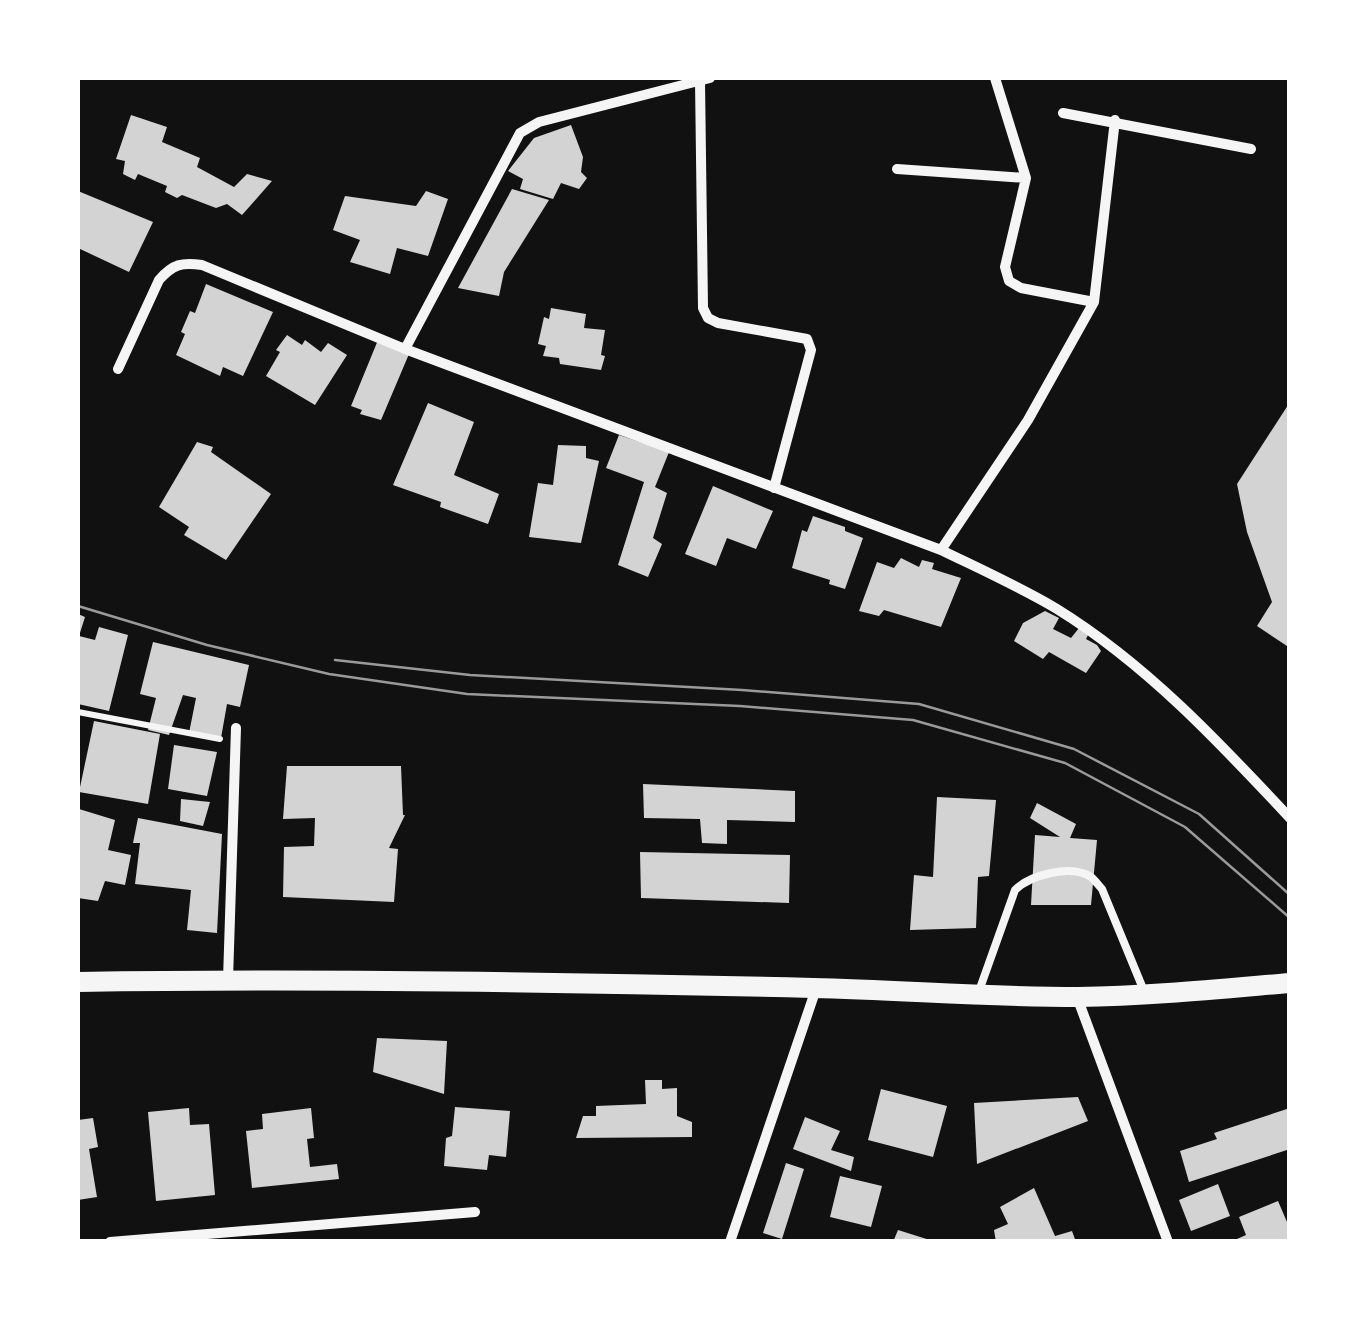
<svg xmlns="http://www.w3.org/2000/svg" width="1367" height="1319" viewBox="0 0 1367 1319" font-family="Helvetica,sans-serif">
  <style>
    .building { fill: #d3d3d3 }
    .lines { fill: none; stroke-linecap: round; stroke-linejoin: round }
    .path { stroke: #f5f5f5; stroke-width: 6 }
    .service { stroke: #f5f5f5; stroke-width: 8 }
    .minor { stroke: #f5f5f5; stroke-width: 10 }
    .secondary { stroke: #f5f5f5; stroke-width: 20 }
    .tram { stroke: #9a9a9a; stroke-width: 2.5 }
  </style>
  <rect width="100%" height="100%" fill="#111"/>
  <path class="building" d="M131,115L167,127L162,142L200,158L197,167L234,187L247,174L272,181L242,215L227,204L216,208L182,195L177,198L165,192L167,186L138,174L135,180L123,174L125,161L116,159Z
    M571,125L583,157L581,172L587,178L579,189L561,183L553,199L520,189L523,179L508,171L534,138Z
    M512,189L549,200L504,272L499,296L458,288Z
    M78,191L153,222L129,272L78,248Z
    M426,191L448,199L428,256L397,248L390,274L350,262L360,240L333,230L345,196L416,206Z
    M206,284L273,312L243,376L223,367L220,376L176,355L185,334L181,332L190,311L195,313Z
    M551,308L586,314L584,328L605,330L601,355L605,356L601,370L560,364L559,358L543,356L546,346L538,344L544,317L549,319Z
    M287,335L302,345L305,340L321,352L328,343L347,355L315,405L266,376L280,352L276,350Z
    M378,340L409,354L381,420L360,414L362,410L351,406Z
    M1290,402V648L1257,626L1272,602L1247,532L1237,484Z
    M428,403L474,422L454,475L499,494L488,524L440,507L441,502L393,485Z
    M619,435L669,452L655,487L667,493L653,538L662,544L648,577L618,565L644,482L606,468Z
    M197,442L213,447L211,452L271,494L226,560L184,535L189,527L159,507Z
    M558,445L586,446V458L599,461L581,543L529,537L538,483L553,485Z
    M713,486L773,511L756,549L727,538L716,566L685,554Z
    M813,516L845,527V531L863,538L845,589L829,584L830,580L792,568L802,530L807,532Z
    M901,558L919,567L922,560L934,563L932,569L961,578L941,627L884,610L879,616L859,611L877,562L894,568Z
    M1045,611L1059,618L1053,629L1071,638L1079,628L1088,635L1086,639L1097,645L1101,651L1086,673L1049,652L1043,659L1014,641L1023,623Z
    M78,614L85,617L79,636L95,640L99,627L128,635L109,711L78,704Z
    M153,642L249,665L240,707L227,704L221,738L189,733L196,698L183,695L169,735L148,730L156,698L140,694Z
    M94,721L160,734L148,804L79,792Z
    M174,745L217,752L207,796L168,789Z
    M287,766H401L403,815H405L389,848L398,849L394,902L283,897L284,847L314,846L315,818L283,819Z
    M643,784L795,791V822L727,820V844L702,843L700,819L644,818Z
    M937,797L996,800L989,876L978,877L976,928L910,930L914,875L933,877Z
    M181,799L210,802L203,826L180,821Z
    M1037,803L1076,824L1070,838L1097,840L1091,905H1031L1035,835L1060,837L1030,818Z
    M79,809L115,820L108,850L131,855L125,885L105,881L98,901L78,898Z
    M138,818L222,834L217,933L187,930L191,890L135,884L140,843H133Z
    M640,852L790,855L789,903L641,898Z
    M377,1038L447,1041L444,1094L373,1072Z
    M645,1080H662V1089L677,1088V1116L692,1122V1137L576,1138L583,1116H596V1106L646,1104Z
    M881,1089L947,1106L933,1157L868,1140Z
    M1078,1097L1088,1121L977,1164L974,1103Z
    M455,1107L510,1111L506,1157L489,1155L487,1170L444,1166L446,1138L452,1136Z
    M189,1108L190,1125L209,1124L215,1195L156,1201L148,1112Z
    M311,1108L314,1138L307,1139L310,1167L337,1164L339,1179L252,1188L246,1131L263,1129L262,1114Z
    M1290,1108V1149L1189,1182L1180,1151L1217,1139L1214,1133Z
    M805,1117L840,1131L831,1150L854,1157L851,1171L793,1149Z
    M93,1118L98,1147L89,1149L97,1197L78,1200V1120Z
    M786,1163L804,1169L782,1239L763,1233Z
    M840,1176L882,1186L871,1227L830,1217Z
    M1218,1184L1230,1216L1191,1231L1179,1200Z
    M1034,1188L1055,1236L1072,1231L1076,1242H996L994,1230L1008,1224L1000,1207Z
    M1278,1201L1290,1229V1242H1230L1246,1235L1239,1217Z
    M898,1230L933,1241V1242H893Z"/>
  <g class="lines">
    <path class="path" d="M78,712L220,739"/>
    <path class="service" d="M979,991L1015,890C1030,875 1071,864 1091,877C1095,880 1098,885 1102,889L1144,991"/>
    <path class="minor" d="M995,78L1026,178L1005,267L1009,281L1021,288L1094,302
      M700,81L703,308L708,318L718,323L807,339L811,350L774,488
      M1063,113L1251,149
      M897,169L1026,178
      M405,349L520,133L539,122L710,78
      M118,369L159,280C173,264 182,262 202,265L405,349L941,550C980,569 1020,587 1057,609C1146,664 1219,742 1290,818
      M941,550L1028,420L1094,302L1115,120
      M228,980L236,728
      M1077,997L1168,1242
      M110,1242L475,1212
      M730,1242L816,989"/>
    <path class="secondary" d="M78,982C322,978 568,982 813,988C901,990 989,997 1078,997C1149,996 1219,989 1290,983"/>
    <path class="tram" d="M78,606L207,645L329,674L467,694L740,706L913,720L1065,763L1185,827L1290,918
      M335,660L470,675L742,690L919,704L1074,749L1199,814L1290,895"/>
  </g>
  <rect width="1367" height="1319" fill="none" stroke="#ffffff" stroke-width="160"/>
</svg>
